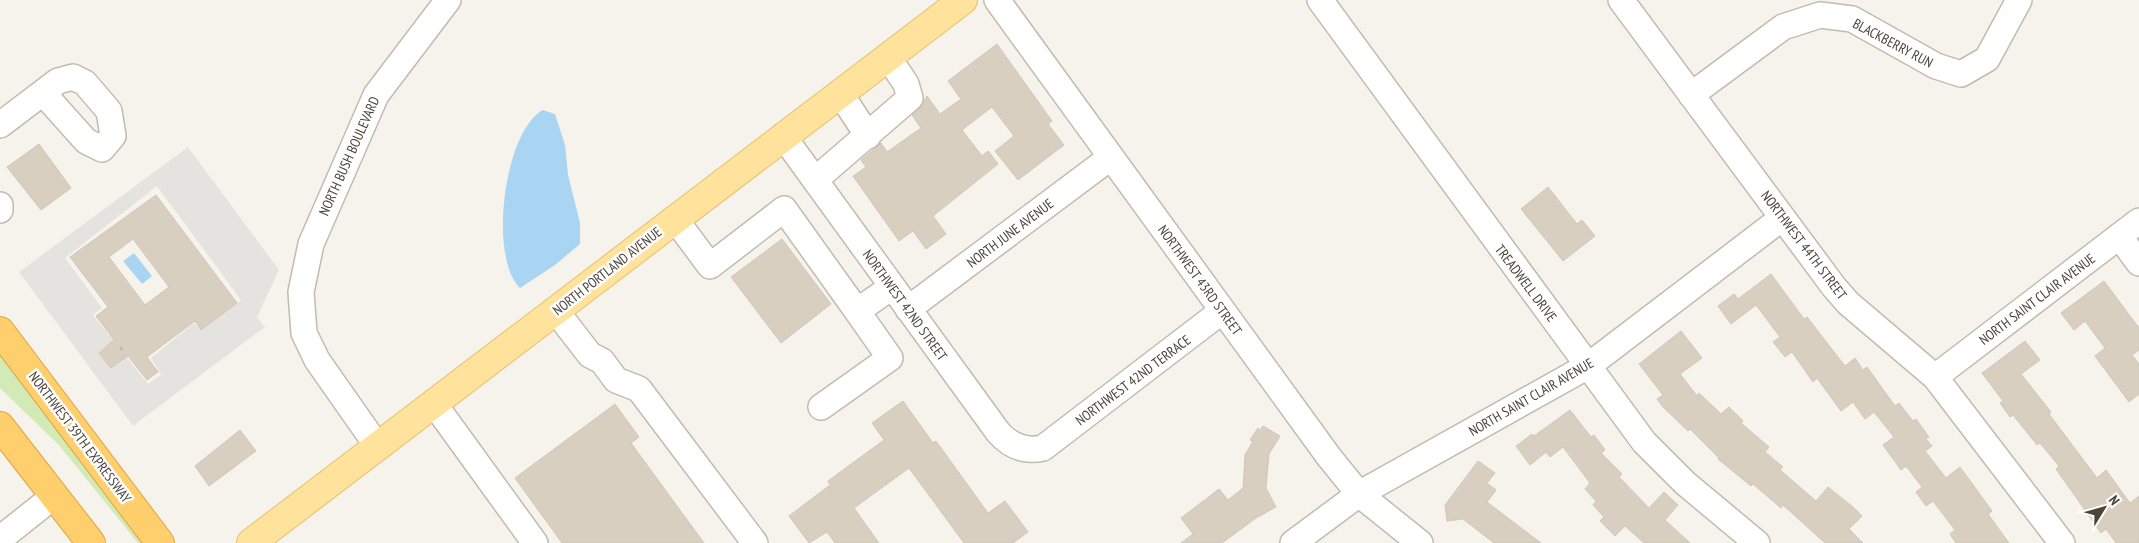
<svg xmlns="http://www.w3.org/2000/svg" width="2139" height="543" viewBox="0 0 2139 543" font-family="'PT Sans Narrow',sans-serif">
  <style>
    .green { fill: #d2eab5 }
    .parking { fill: #e5e3e0; fill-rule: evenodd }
    .water { fill: #a9d4f2 }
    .building { fill: #d8cfc1; stroke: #d3c7b4; fill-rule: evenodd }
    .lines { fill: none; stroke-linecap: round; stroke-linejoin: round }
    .minor-casing { stroke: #c2bbae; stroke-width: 28 }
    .major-casing { stroke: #e6c16a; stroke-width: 30 }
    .highway-casing { stroke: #e0a43c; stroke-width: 30 }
    .path { stroke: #c4b79f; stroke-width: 3; stroke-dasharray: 2.5 2.5; stroke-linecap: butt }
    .minor { stroke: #fff; stroke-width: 25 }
    .major { stroke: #ffe39c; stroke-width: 28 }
    .highway { stroke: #ffcf6e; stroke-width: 28 }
    .labels { text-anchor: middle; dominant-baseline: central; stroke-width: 5; stroke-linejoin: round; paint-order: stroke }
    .street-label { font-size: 14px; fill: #4b4439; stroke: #fff }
  </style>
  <rect width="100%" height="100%" fill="#f6f3ec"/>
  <path class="green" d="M0,347L144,543H138L59,445L0,388Z"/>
  <path class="parking" d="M188,147L279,270L257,317L265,327L133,426L19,272ZM157,186L241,300L201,330L194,323L151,358L161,375L148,384L93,315L102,308L65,258Z"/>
  <path class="water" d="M543,110L555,114L565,145L568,175L580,223V244L555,265L520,288C488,257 504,131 543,110Z
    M134,253L152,276L142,284L123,261Z"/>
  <path class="building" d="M997,44L1052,121L1048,124L1064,145L1018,180L995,151L1014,136L992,107L962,130L982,156L988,151L998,164L933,216L946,234L926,249L913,231L899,241L853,176L866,167L861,160L881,143L887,152L921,128L912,115L920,108L927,96L940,114L961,99L948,81Z
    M39,144L71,188L41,210L7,167Z
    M1548,187L1577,224L1582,220L1595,236L1563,261L1521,209Z
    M156,195L237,303L201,330L195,321L147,357L158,372L147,380L128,356L111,368L99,353L114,340L96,316L108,307L70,257ZM133,239L169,287L145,305L109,257Z
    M782,239L831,304L781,343L731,277Z
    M1771,274L1804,319L1807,317L1845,366L1855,358L1863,370L1867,367L1895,406L1899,403L1913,421L1916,419L1929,437L1926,439L1932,446L1925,451L1946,478L1960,467L1992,511L1988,514L2009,543H1956L1950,534L1955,530L1933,501L1926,506L1916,492L1922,487L1906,466L1901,470L1883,445L1894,437L1874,412L1865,419L1853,402L1841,411L1817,378L1813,382L1792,352L1785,357L1773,342L1780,337L1756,305L1731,324L1718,306L1734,294L1738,299Z
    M2104,281L2139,328V350L2132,355L2139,364V394L2129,402L2095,356L2105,348L2085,321L2074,330L2061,313Z
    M1681,331L1702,358L1680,374L1697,396L1699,393L1721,414L1729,407L1743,421L1741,423L1769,447L1765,452L1783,467L1780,470L1816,501L1828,487L1853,507L1862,516L1849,529L1863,543H1825L1783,505L1781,508L1753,484L1751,486L1718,459L1719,458L1690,429L1688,431L1664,408L1657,399L1663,395L1639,364Z
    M2025,341L2040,360L2021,374L2051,412L2049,414L2097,478L2106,470L2130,503L2139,496V543H2116L2106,529L2101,533L2056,469L2059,466L2040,443L2037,445L2013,415L2010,417L2000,403L2003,401L1982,373Z
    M903,401L933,443L936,441L988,513L1005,501L1028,532L1013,543H964L909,468L854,508L879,543H835L827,532L809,543L789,516L830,485L828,481L884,440L872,423Z
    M615,404L639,437L631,443L704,543H562L515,478Z
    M1570,410L1591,437L1594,435L1605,450L1601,453L1622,474L1619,477L1649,508L1664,492L1678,505L1665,520L1690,543H1644L1625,526L1615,536L1600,521L1604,517L1593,505L1596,501L1585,489L1590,483L1563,447L1550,457L1546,452L1530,465L1516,446L1532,434L1534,436Z
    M1263,426L1280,436L1269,454L1266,488L1276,507L1256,518L1222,543H1181L1193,534L1181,518L1219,489L1228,500L1243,488L1245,455L1253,441L1250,440L1258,428L1260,430Z
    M240,430L256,451L209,486L195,466Z
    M1478,461L1495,473L1487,483L1496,490L1487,502L1541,543H1494L1463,519L1447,521L1445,505Z"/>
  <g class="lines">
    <defs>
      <path id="minor" d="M997,0L1329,457L1359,494L1420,543
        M1320,0L1644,442L1685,483L1757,543
        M1621,0L1834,287L1848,303L1935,377L2062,543
        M840,93L868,136
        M1691,95L1783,27L1820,15L1852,19L1936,66L1961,74L1987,59L2019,0
        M0,125L58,81L73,77L85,83L109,111L113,136L102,149L86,141L43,93
        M783,136L998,432C1010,446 1025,452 1043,448L1222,311
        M815,180L910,98L906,84L888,57
        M0,205V210
        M675,219L710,266L784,209L857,311
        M2119,236L2139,263
        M908,309L1111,157
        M556,311L590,355L602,361L616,380L639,389L755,543
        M1935,377L2139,221
        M435,405L535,543
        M821,407L890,358L857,311L892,287
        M378,447L317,360L304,333L301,292L311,244L376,95L448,0
        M0,539L54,496
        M1293,543L1359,494L1588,366L1782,218"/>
      <path id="major" d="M251,543L963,0"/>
      <path id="highway" d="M0,331L160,543
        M0,426L91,543"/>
    </defs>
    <use href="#minor" class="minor-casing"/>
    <use href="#major" class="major-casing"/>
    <use href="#highway" class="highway-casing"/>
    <path class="path" d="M120,349L123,348"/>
    <use href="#minor" class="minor"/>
    <use href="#major" class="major"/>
    <use href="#highway" class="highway"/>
  </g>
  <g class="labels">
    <g class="street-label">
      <text transform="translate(1893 43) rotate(28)">BLACKBERRY RUN</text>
      <text transform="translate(349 156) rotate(-66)">NORTH BUSH BOULEVARD</text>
      <text transform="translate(1010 233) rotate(-37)">NORTH JUNE AVENUE</text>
      <text transform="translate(1804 245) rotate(53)">NORTHWEST 44TH STREET</text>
      <text transform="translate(607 271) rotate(-38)">NORTH PORTLAND AVENUE</text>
      <text transform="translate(1200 280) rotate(54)">NORTHWEST 43RD STREET</text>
      <text transform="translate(1526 283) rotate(53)">TREADWELL DRIVE</text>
      <text transform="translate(2037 299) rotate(-37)">NORTH SAINT CLAIR AVENUE</text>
      <text transform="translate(905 305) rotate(54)">NORTHWEST 42ND STREET</text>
      <text transform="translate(1133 380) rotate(-37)">NORTHWEST 42ND TERRACE</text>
      <text transform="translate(1531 397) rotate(-30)">NORTH SAINT CLAIR AVENUE</text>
      <text transform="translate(80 437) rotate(53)">NORTHWEST 39TH EXPRESSWAY</text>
    </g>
  </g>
  <g transform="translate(2104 508) rotate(53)" stroke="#ffffff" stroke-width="4" paint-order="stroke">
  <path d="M0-4L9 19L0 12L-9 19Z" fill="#4b4439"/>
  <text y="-8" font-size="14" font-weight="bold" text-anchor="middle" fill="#4b4439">N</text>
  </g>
</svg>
